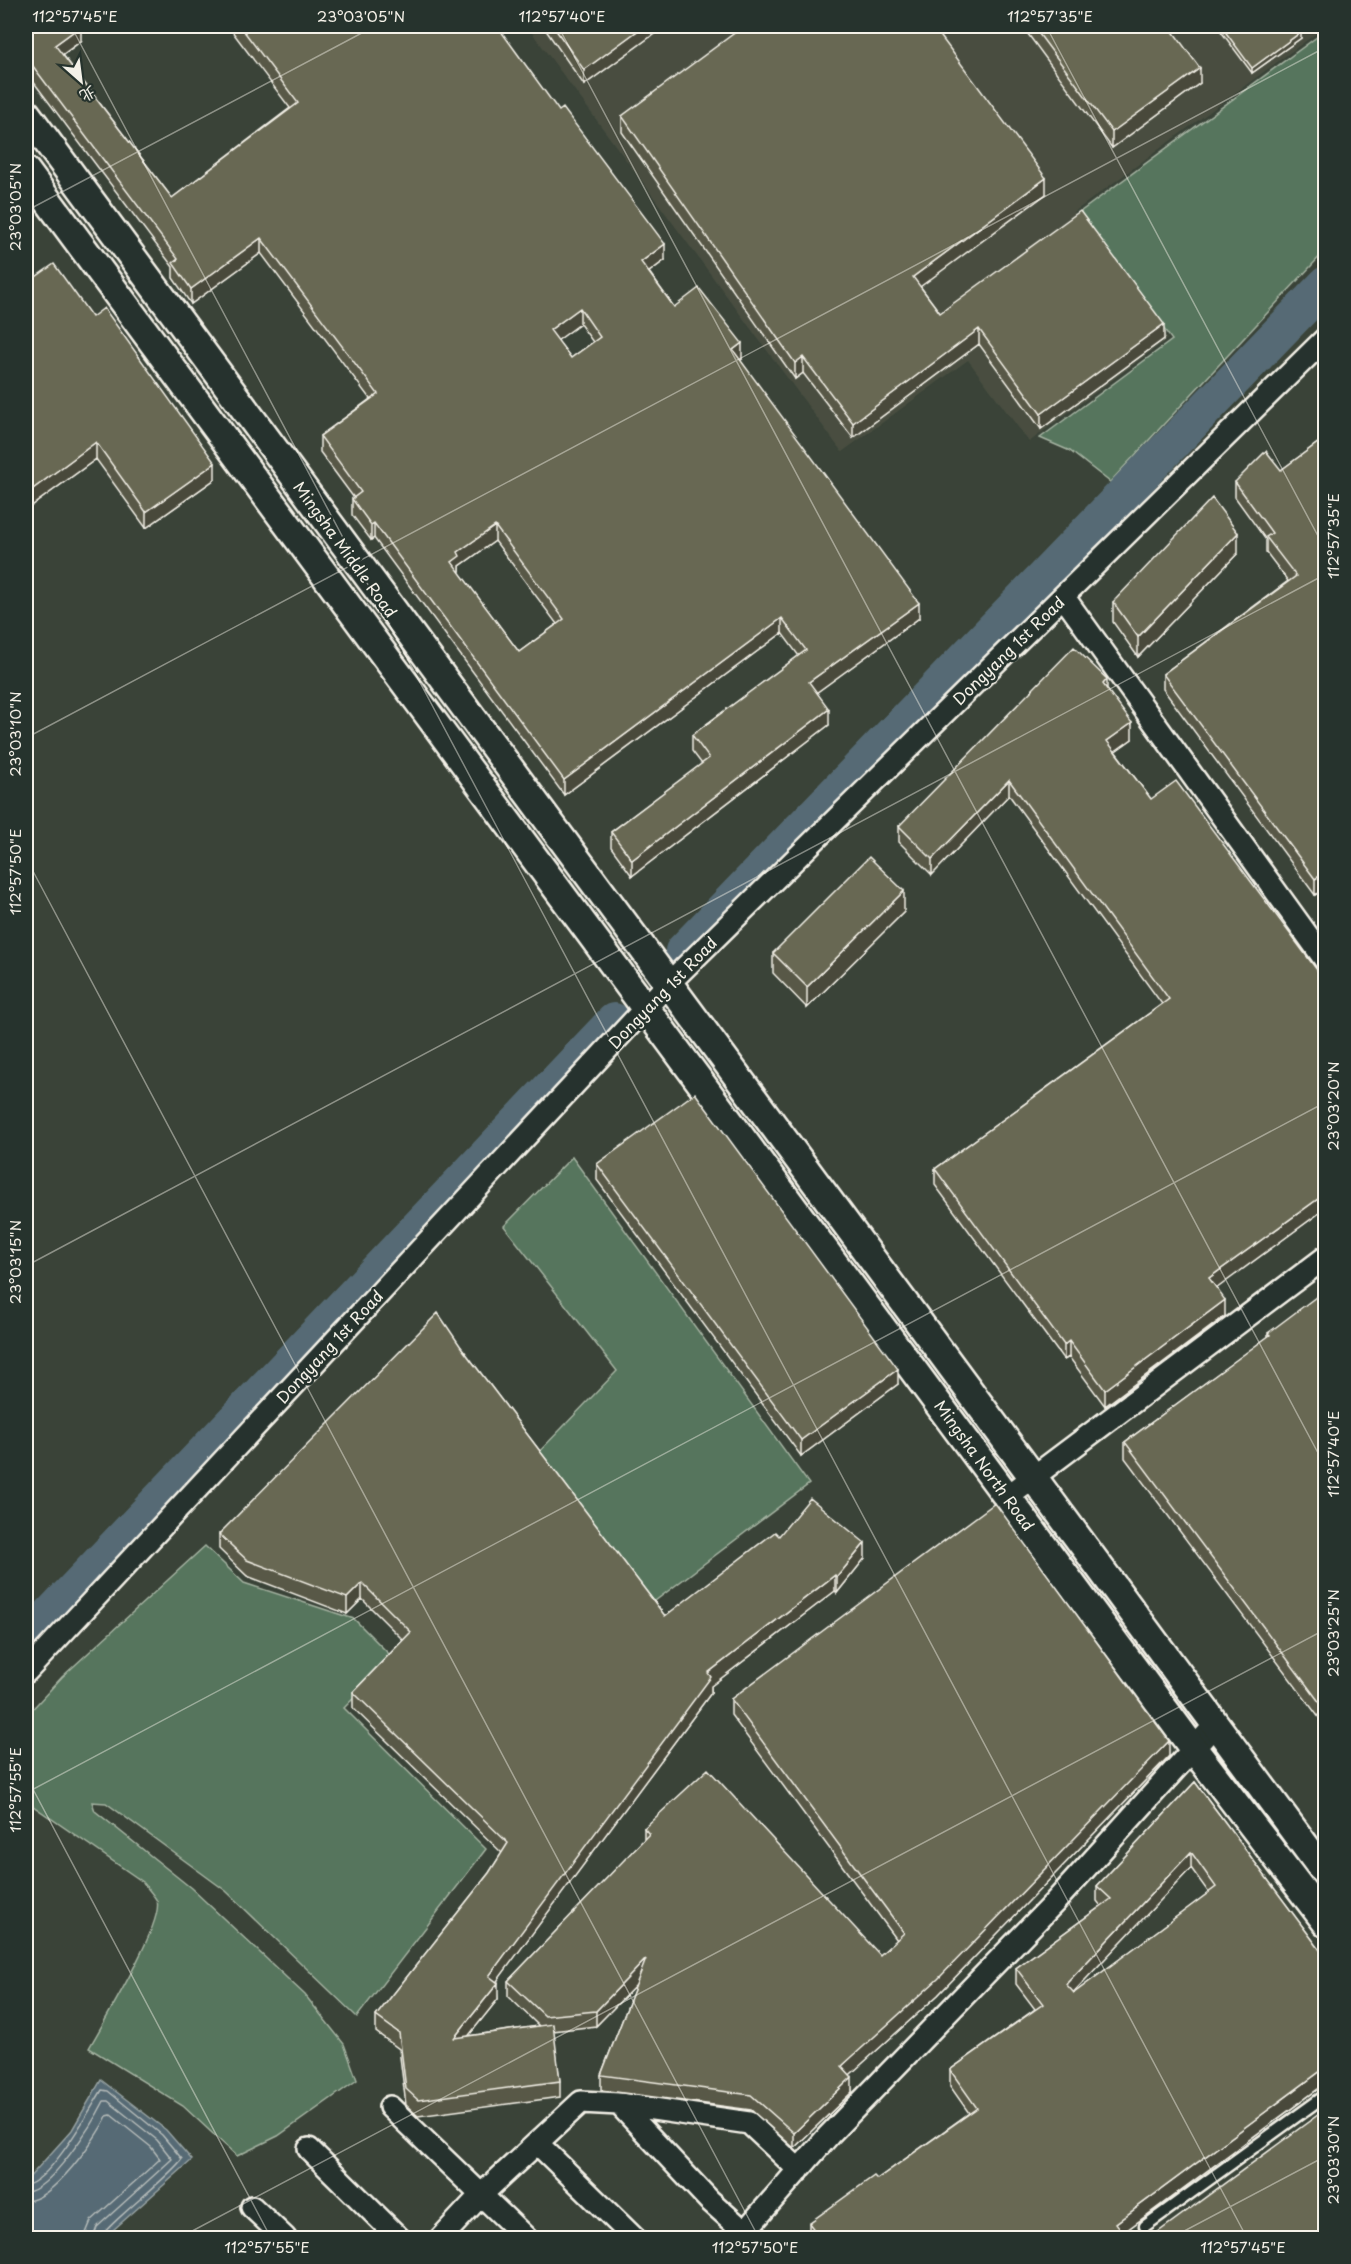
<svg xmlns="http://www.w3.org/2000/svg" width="1351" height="2264" viewBox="0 0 1351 2264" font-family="'Playpen Sans','LXGW WenKai TC',sans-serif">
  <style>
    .built { fill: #484e40 }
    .green { fill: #56755d; stroke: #a5b3a2; stroke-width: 1.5 }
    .water { fill: #576b74; stroke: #96a1a2; stroke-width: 1.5 }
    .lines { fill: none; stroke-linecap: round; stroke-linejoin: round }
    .shore { stroke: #b5bbba; stroke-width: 1.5 }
    .river { stroke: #576b74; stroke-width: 36 }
    .service-casing { stroke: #f4f1e8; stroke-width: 15 }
    .minor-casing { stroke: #f4f1e8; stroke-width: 26 }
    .tertiary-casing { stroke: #f4f1e8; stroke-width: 32 }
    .service { stroke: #26332d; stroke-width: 10 }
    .minor { stroke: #26332d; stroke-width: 21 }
    .tertiary { stroke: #26332d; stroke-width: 27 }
    .wall { fill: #595947; stroke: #f4f1e8; stroke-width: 1.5; fill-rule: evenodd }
    .shaded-wall { fill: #49493a; stroke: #f4f1e8; stroke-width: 1.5 }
    .building { fill: #686853; stroke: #f4f1e8; stroke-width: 1.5; fill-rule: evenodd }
    .ticks { fill: none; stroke: #f4f1e8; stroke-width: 1.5; stroke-opacity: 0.45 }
    .labels { text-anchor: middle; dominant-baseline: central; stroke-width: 5; stroke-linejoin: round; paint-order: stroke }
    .street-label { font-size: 16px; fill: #f4f1e8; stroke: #26332d }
    .neatline { fill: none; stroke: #f4f1e8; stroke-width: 2 }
    .ticks-label { font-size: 15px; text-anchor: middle; fill: #f4f1e8 }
  </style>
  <rect width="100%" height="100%" fill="#3a4338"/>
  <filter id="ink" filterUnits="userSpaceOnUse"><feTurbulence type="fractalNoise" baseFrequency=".0167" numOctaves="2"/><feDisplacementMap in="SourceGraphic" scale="12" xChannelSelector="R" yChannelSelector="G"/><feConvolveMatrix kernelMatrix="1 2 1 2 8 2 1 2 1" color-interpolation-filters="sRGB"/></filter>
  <g filter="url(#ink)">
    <path class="built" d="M527,26H1313L1318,32L1074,212L1168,339L1029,442L968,360L842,452Z"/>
    <path class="green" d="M1325,31V251L1110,482L1070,451L1040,438L1172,340L1080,212Z
      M572,1157L809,1484L651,1604L535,1456L617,1371L504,1226Z
      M205,1546L244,1583L354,1619L393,1658L344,1708L486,1849L357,2017L226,1891L106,1803L92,1802L95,1811L191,1888L305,1995L344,2044L357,2080L278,2136L237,2156L183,2106L89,2048C102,2025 164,1923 157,1901C154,1895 147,1888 143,1882L26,1801V1716L62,1677Z"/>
    <path class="water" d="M101,2080L166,2130L192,2160L104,2238H26V2181L72,2130Z"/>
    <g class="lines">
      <path class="shore" d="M26,2185C50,2182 89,2111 102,2090L108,2091L162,2135L182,2159C171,2176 102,2228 101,2238
        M26,2192C50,2191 93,2123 104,2101H108L157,2140L172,2159L97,2227L93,2238
        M26,2201C53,2200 96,2139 107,2116L111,2115L151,2147L160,2159L91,2221L84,2238"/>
      <path class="river" d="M683,951L1326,284
        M26,1640L614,1021"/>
      <defs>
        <path id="service" d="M1145,2226L1326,2095"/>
        <path id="minor" d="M1063,596L1326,961
          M1008,1496L1326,1257
          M26,1672L667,985L1326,338
          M619,2104L709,2200L745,2232
          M390,2107L526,2238
          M537,2143L634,2238
          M309,2149L399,2238
          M252,2207L285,2238
          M441,2238L481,2195L581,2102L619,2104L749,2123L799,2170
          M739,2238L829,2135L1054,1903L1215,1725"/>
        <path id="tertiary" d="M26,113L1326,1874
          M26,171L1193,1748L1326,1922"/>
      </defs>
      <use href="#service" class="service-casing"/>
      <use href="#minor" class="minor-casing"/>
      <use href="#tertiary" class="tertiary-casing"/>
      <use href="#service" class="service"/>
      <use href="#minor" class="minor"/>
      <use href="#tertiary" class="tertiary"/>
    </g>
    <path class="wall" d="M228,26H490L665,260L649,272L674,307L742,359L740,360L919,618L817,692L829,725L632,876L611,847V832L702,764L692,751V735L799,656L782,633L564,795L374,538L371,540L352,515V499L354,498L320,452V436L370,399L261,253L191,304L173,278V267L26,72V35L81,41L63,55L172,198L290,108ZM580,324L593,342L571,358L557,340ZM495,541L557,624L519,652L459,572L460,571V566Z
      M543,26H665L584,85Z
      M1022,26H1169L1200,83L1112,148Z
      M1217,26H1296L1301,38L1252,73Z
      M622,116L1046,194L920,286L940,313L1164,339L1041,429L979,344L853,438L803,373L795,379L622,132Z
      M26,284L92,317L215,479L146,528L96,459L26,510Z
      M1326,437V887L1315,895L1163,689V674L1288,581L1266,552V540L1235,497V482L1281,470Z
      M1238,553L1138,657L1113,622V602Z
      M1107,689L1132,739L1115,751L1151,799L1326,982V1208L1216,1288L1225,1316L1105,1406L1069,1357L1064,1360L935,1185V1169L1162,1004L1009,795L932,875L899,842V826Z
      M904,912L807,1008L773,973V953Z
      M597,1164L898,1384L801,1456L597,1180Z
      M1326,1302V1727L1125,1458V1442L1268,1337V1333Z
      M461,1347L665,1616L779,1536L865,1558L837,1593L835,1591L711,1686V1693L496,1982L498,1999L468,2036L539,2026L508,1996V1981L644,1840V1828L880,1955L897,1940L731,1715V1699L1169,1756L938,1995L850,2074L852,2092L794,2148L751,2110L601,2090V2075L636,1985L596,2026L553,2031L560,2081V2097L418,2116L406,2105L399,2049L376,2032V2016L489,1873L502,1853L353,1708V1692L403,1640L362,1599L347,1614L247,1576L219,1549V1534Z
      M1195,1782L1326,1958V2083L1123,2233L1127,2238H809V2223L877,2179L969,2113L950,2086V2070L1035,2009L1016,1984V1968L1101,1906L1097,1901V1886ZM1191,1868L1209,1893L1074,1993L1073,1992Z"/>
    <path class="shaded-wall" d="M81,26V41L55,60V45Z
      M644,26H665L584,85V70Z
      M1301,32V38L1252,73V68Z
      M1200,68V83L1112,148V132Z
      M1046,178V194L913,292V277Z
      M261,238V253L191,304V289Z
      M665,244V260L641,278V262Z
      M580,308V324L550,346V330Z
      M1164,324V339L1041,429V414Z
      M979,329V344L853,438V423Z
      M742,343V359L733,366V350Z
      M803,357V373L795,379V363Z
      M96,442V459L26,510V494Z
      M215,463V479L146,528V512Z
      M374,523V538L371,540V525Z
      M495,526V541L460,566V571L452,577V562L458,552Z
      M1238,533V553L1138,657V637Z
      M919,603V618L809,698V682Z
      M782,618V633L564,795V780Z
      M1107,679V695L1103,684Z
      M829,709V725L632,876V860Z
      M1132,723V739L1107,757V741Z
      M1009,780V795L932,875V859Z
      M1326,872V887L1315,895V879Z
      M904,891V912L807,1008V987Z
      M1326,1193V1208L1209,1294V1278Z
      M1225,1300V1316L1105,1406V1390Z
      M1069,1341V1357L1064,1360V1345Z
      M898,1369V1384L801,1456V1440Z
      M865,1543V1558L837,1593V1577Z
      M835,1575V1591L711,1686V1693L489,1992V1976L708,1673Z
      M362,1583V1599L347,1614V1598Z
      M1169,1741V1756L938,1995L842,2082V2066Z
      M1191,1852V1868L1066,2000V1984Z
      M646,1959V1975L596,2026V2011Z
      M1326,1962V1978L1321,1965Z
      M498,1983V1999L454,2054V2038Z
      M1326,2067V2083L1116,2238V2223Z
      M852,2077V2092L794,2148V2133Z"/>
    <path class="building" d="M38,26H81L55,45L172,198L298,103L240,26H490L493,30L498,27L559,111L563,108L665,244L641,262L674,307L699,288L742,343L733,350L919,603L809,682L829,709L632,860L611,832L709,758L692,735L806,650L782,618L564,780L374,523L371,525L352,499L361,492L320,436L378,394L261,238L191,289L173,263L178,259L26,57V35ZM580,308L600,337L571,358L550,330ZM495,526L564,619L519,652L452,562L460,556L458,552Z
      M553,26H644L584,70Z
      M744,26H933L1046,178L913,277L940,313L1080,211L1164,324L1041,414L979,329L853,423L803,357L795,363L622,116Z
      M1033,26H1169L1200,68L1112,132Z
      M1221,26H1296L1301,32L1252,68Z
      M54,264L92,317L104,308L215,463L146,512L96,442L26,494V284Z
      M1326,437V872L1315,879L1163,674L1296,576L1266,537L1272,533L1235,482L1266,451L1281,470Z
      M1212,498L1238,533L1138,637L1113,602Z
      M1074,647L1107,679L1103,684L1132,723L1107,741L1151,799L1176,781L1326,982V1193L1209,1278L1225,1300L1105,1390L1069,1341L1064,1345L935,1169L1169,999L1009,780L932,859L899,826Z
      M869,857L904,891L807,987L773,953Z
      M695,1093L898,1369L801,1440L597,1164Z
      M1320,1294L1326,1302V1711L1125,1442L1270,1335L1268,1333Z
      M438,1313L461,1347L665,1616L775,1532L779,1536L810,1498L865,1543L837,1577L835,1575L708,1673L711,1677L489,1976L498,1983L454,2038L553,2024L560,2081L418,2100L406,2089L399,2033L376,2016L489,1873L508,1843L353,1692L411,1632L362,1583L347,1598L247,1560L219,1534Z
      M995,1503L1169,1741L938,1979L842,2066L852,2077L794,2133L751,2095L601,2075L646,1959L596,2011L545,2016L508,1981L649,1834L644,1828L708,1769L880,1955L904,1933L731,1699Z
      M1195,1782L1326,1958V1962L1321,1965L1326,1971V2067L1116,2223L1127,2238H820L809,2223L874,2176L877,2179L977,2108L950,2070L1043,2004L1016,1968L1111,1899L1097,1886ZM1191,1852L1216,1887L1074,1993L1066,1984Z
      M1326,2109V2238H1150Z"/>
  </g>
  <path class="ticks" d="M71,26L1247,2238M558,26L1326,1468M1046,26L1326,551M26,211L375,26M26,738L1326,47M26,858L759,2238M26,1266L1326,574M26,1776L271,2238M26,1793L1326,1102M179,2238L1326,1629M1171,2238L1326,2156"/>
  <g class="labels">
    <g class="street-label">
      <text transform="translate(346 549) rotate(54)">Mingsha Middle Road</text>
      <text transform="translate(1008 650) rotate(-44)">Dongyang 1st Road</text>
      <text transform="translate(662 992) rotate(-46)">Dongyang 1st Road</text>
      <text transform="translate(329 1346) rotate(-47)">Dongyang 1st Road</text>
      <text transform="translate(985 1465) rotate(54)">Mingsha North Road</text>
    </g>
  </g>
  <rect width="1351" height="2264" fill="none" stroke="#26332d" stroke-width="66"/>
  <g transform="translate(81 81) rotate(152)" stroke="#26332d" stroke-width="4.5" paint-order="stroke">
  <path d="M0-4.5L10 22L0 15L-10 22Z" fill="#f4f1e8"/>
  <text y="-9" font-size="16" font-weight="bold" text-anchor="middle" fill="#f4f1e8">北</text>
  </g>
  <rect x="33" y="33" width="1285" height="2198" class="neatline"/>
  <g class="ticks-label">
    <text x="75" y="22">112°57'45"E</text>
    <text x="361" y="22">23°03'05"N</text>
    <text x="562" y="22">112°57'40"E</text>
    <text x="1050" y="22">112°57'35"E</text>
    <text transform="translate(16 207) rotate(-90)" y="5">23°03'05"N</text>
    <text transform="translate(1334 536) rotate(-90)" y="5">112°57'35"E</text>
    <text transform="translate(16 734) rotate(-90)" y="5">23°03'10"N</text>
    <text transform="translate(16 872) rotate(-90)" y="5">112°57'50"E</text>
    <text transform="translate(1334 1106) rotate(-90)" y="5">23°03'20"N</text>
    <text transform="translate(16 1262) rotate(-90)" y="5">23°03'15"N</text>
    <text transform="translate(1334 1454) rotate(-90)" y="5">112°57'40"E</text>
    <text transform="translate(1334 1633) rotate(-90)" y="5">23°03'25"N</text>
    <text transform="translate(16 1790) rotate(-90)" y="5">112°57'55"E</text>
    <text transform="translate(1334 2160) rotate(-90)" y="5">23°03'30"N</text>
    <text x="267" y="2253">112°57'55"E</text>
    <text x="755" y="2253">112°57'50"E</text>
    <text x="1243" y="2253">112°57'45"E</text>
  </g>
</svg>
